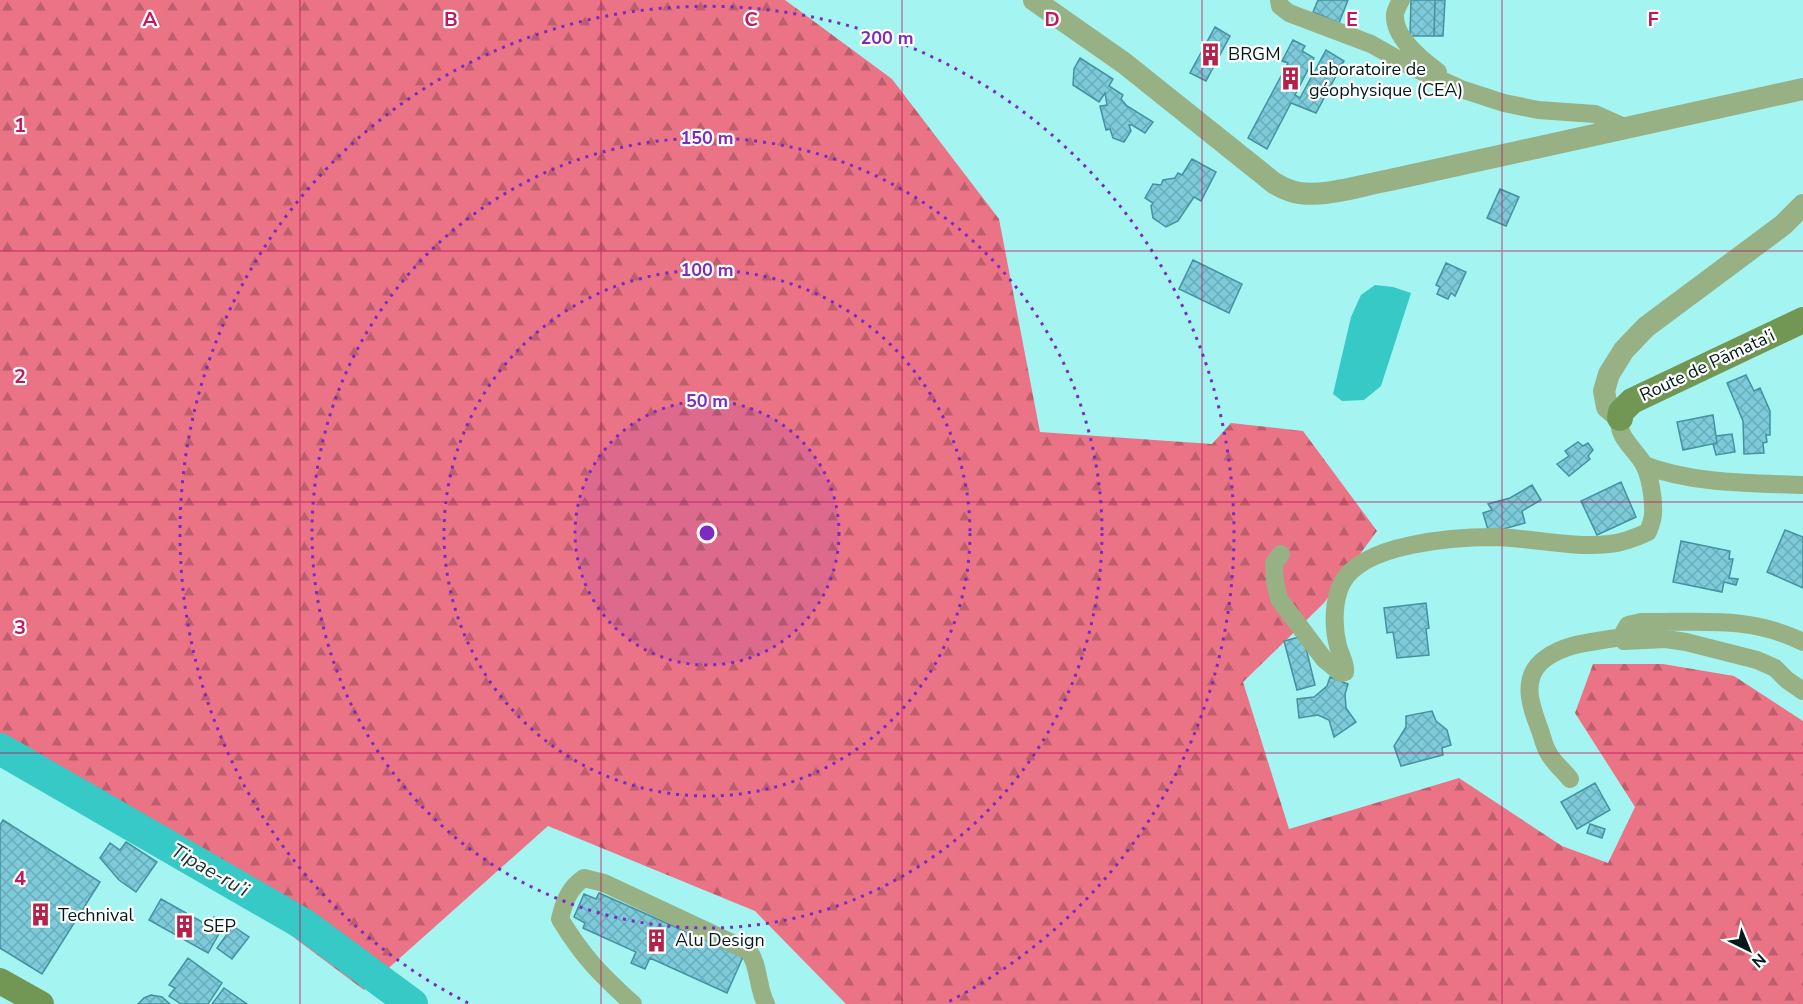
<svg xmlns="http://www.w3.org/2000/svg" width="1803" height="1004" viewBox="0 0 1803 1004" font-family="'Nunito Sans',sans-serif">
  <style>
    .forest { fill: url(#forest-firs) }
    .water { fill: #36c9c5 }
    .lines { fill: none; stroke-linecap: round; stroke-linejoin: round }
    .river { stroke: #36c9c5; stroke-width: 32 }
    .building { fill: url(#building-cross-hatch); stroke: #4491a0; stroke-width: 1.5 }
    .minor { stroke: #97b084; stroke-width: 18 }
    .tertiary { stroke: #97b084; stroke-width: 22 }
    .secondary { stroke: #729654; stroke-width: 26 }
    .grid { fill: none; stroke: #c2185b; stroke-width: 1.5; stroke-opacity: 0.55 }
    .ring { fill: none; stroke: #7b2cbf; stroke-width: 3; stroke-dasharray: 3 6 }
    .labels { text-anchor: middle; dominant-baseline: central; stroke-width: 4.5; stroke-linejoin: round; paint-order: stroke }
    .poi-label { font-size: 18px; fill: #021a1a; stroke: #fff; text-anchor: start }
    .street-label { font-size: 18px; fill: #021a1a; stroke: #fff }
    .water-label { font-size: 20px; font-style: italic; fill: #143230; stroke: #fff }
    .grid-label { font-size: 20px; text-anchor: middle; font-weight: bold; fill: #c2185b; stroke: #fff; stroke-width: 4.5; stroke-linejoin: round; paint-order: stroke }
    .centre { fill: #7b2cbf; stroke: #fff; stroke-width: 3 }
    .ring-label { font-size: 18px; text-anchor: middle; font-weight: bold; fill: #7b2cbf; stroke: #fff; stroke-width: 4.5; stroke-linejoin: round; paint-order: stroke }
  </style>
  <defs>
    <pattern id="forest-firs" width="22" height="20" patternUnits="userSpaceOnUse" patternTransform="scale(1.5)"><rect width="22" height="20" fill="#eb7386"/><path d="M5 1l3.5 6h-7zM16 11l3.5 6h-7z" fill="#bc5e6d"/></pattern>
    <pattern id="building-cross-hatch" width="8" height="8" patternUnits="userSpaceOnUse" patternTransform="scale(1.5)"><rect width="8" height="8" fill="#7dcad9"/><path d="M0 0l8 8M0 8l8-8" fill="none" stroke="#6aadba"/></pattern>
  </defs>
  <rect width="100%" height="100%" fill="#a4f5f1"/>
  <path class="forest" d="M0,0H785L892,79L999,219L1040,432L1212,444L1231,423L1303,431L1377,531L1324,603L1243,682L1289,829L1459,778L1562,846L1608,863L1635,807L1575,713L1593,664H1663L1734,676L1803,721V1004H846L755,911L548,826L364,990L204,870L0,760Z"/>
  <path class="water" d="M1375,285L1393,287L1411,293L1381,386L1364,400L1342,401L1333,394L1351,317L1361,295Z"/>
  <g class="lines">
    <path class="river" d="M0,749L305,925L412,1004"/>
  </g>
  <path class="building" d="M1318,0H1348L1339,23L1313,12Z
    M1411,0H1435L1434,36H1410Z
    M1435,0H1445L1443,36H1434Z
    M1215,27L1230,36L1206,81L1190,73Z
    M1293,40L1305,46L1302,51L1314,58L1295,95L1300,98L1326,50L1344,61L1316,113L1291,103L1267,149L1248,138L1288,63L1282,61Z
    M1080,58L1113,79L1109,86L1123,95L1121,99L1127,106L1153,122L1145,133L1132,125H1129L1131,131L1124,142L1113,138L1110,129L1106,130L1100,106L1107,105L1105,93L1099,102L1073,85L1074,69Z
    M1192,159L1216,172L1201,201L1194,197L1178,221L1166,227L1153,218L1151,206L1153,203L1145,198L1153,184L1161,185L1163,180L1175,178L1178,173L1182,175Z
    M1500,189L1519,197L1506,226L1487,218Z
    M1193,260L1242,284L1229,313L1179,289Z
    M1446,263L1466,272L1455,296L1451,293L1448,299L1437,294L1440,287L1436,285Z
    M1746,375L1754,391L1760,388L1770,411V435H1766L1767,442L1763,443L1764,453L1744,454L1743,421L1727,383Z
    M1713,415L1717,443L1683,450L1677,422Z
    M1732,434L1735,452L1716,455L1713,444L1717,443L1716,436Z
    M1578,442L1583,446L1588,443L1593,450L1588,456L1590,459L1569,476L1557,464L1569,456L1565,451Z
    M1621,482L1636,517L1597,535L1581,501Z
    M1532,485L1541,500L1522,511L1525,523L1489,533L1483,513L1492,510L1488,504L1510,498Z
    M1785,530L1803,537V588L1767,572Z
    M1681,541L1730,551L1729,559H1733L1729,578L1738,579L1736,585L1724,582L1722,592L1673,582Z
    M1426,603L1429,628L1426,629L1429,655L1397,658L1393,632L1387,633L1384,608Z
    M1303,636L1315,685L1297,690L1284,641Z
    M1330,677L1348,684L1345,694L1346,708L1356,722L1334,737L1329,720L1318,715L1299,718L1297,699L1314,697L1327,686Z
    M1432,711L1436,721L1447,730L1451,745L1442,748L1443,755L1401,766L1394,746L1406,727V716Z
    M1595,783L1610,810L1577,829L1561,802Z
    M3,820L100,882L42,974L0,948V825Z
    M1590,824L1605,829L1602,838L1587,833Z
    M126,842L157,862L136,892L119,880L100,858L110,843L120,850Z
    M599,893L743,957L727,993L650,958L645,969L631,963L636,952L583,928L585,923L574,917L584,894L596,899Z
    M161,899L220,932L208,953L149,920Z
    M214,917L231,925L227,934L210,926Z
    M233,926L249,937L232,959L217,948Z
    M188,958L222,983L208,1004H181L169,996L175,988L169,985Z
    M224,988L247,1004H212Z
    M151,995L162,997L170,1004H138L144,998Z"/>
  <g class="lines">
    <path class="minor" d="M1279,0L1280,6L1289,13L1371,44L1410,66L1461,89L1504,103L1538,110L1595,114L1624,127
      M1401,0C1399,4 1396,9 1395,14C1393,37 1421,59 1438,72
      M1644,465C1693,484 1751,483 1803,485
      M1281,554L1274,563L1275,581L1279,599L1324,659L1341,673L1345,672C1346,662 1340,655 1338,646C1333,627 1333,600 1342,583C1363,543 1455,537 1495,537C1532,538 1571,548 1609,544C1623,543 1635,538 1648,532C1650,526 1653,520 1653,514C1654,499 1650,475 1643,463C1634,448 1616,436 1620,418
      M1803,642C1749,615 1699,623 1641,622L1628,625L1621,637L1624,641L1666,639L1686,642L1757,660L1775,668L1787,680L1803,691
      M1570,779C1564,771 1554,763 1549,754C1545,748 1543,740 1541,733C1531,707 1519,677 1546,658C1568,642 1596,642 1621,637
      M633,1004C601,975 583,957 560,919C564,902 569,888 584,878L604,883L749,951C760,968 757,987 766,1004"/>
    <path class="tertiary" d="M1034,0L1124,63L1274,183C1279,186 1285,189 1291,191C1318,200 1362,185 1390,180L1803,89
      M1620,418L1607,407L1604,391L1609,374L1624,350L1646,327L1783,225L1803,205"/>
    <path class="secondary" d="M1620,418L1621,412L1632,401L1803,320
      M0,981L41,1004"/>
  </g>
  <path class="grid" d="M300,0V1004M601,0V1004M902,0V1004M1202,0V1004M1502,0V1004M0,251H1803M0,502H1803M0,753H1803"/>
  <circle cx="707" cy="533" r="132" fill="#7b2cbf" fill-opacity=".12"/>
  <g class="ring">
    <circle cx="707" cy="533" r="132"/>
    <circle cx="707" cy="533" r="263"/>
    <circle cx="707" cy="533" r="395"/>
    <path d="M468 1003A527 527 0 1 1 946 1003"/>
  </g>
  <defs>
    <symbol id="building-bare" viewBox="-9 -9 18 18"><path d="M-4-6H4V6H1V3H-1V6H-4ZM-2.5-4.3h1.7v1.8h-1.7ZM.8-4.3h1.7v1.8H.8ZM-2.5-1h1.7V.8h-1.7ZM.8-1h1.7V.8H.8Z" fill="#b42249" stroke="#fff" stroke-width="2.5" paint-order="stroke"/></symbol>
  </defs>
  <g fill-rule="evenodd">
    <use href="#building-bare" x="1194" y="38" width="33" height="33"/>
    <use href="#building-bare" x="1274" y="62" width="33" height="33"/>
    <use href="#building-bare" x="24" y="898" width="33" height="33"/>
    <use href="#building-bare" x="168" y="910" width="33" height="33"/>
    <use href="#building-bare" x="640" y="924" width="33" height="33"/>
  </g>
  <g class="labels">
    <g class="poi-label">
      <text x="1228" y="54">BRGM</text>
      <text x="1309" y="69">Laboratoire de<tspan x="1309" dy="21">géophysique (CEA)</tspan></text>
      <text x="58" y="915">Technival</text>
      <text x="203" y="926">SEP</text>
      <text x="675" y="940">Alu Design</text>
    </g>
    <g class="street-label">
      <text transform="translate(1707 365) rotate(-25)">Route de Pāmata'i</text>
    </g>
    <g class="water-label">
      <text transform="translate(210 870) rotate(30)">Tipae-ru’i</text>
    </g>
  </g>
  <g class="grid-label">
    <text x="150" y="26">A</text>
    <text x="451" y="26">B</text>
    <text x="751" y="26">C</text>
    <text x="1052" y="26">D</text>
    <text x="1352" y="26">E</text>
    <text x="1653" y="26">F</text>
    <text x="20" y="132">1</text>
    <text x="20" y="383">2</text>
    <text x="20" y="634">3</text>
    <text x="20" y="885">4</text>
  </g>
  <circle cx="707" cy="533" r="9" class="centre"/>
  <g class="ring-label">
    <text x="887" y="44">200 m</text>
    <text x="707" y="144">150 m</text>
    <text x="707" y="276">100 m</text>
    <text x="707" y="407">50 m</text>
  </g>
  <g transform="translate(1749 950) rotate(137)" stroke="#ffffff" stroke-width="4.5" paint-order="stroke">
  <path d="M0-4.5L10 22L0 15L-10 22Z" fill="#021a1a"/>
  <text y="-9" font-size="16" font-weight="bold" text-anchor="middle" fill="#021a1a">N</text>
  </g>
</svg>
